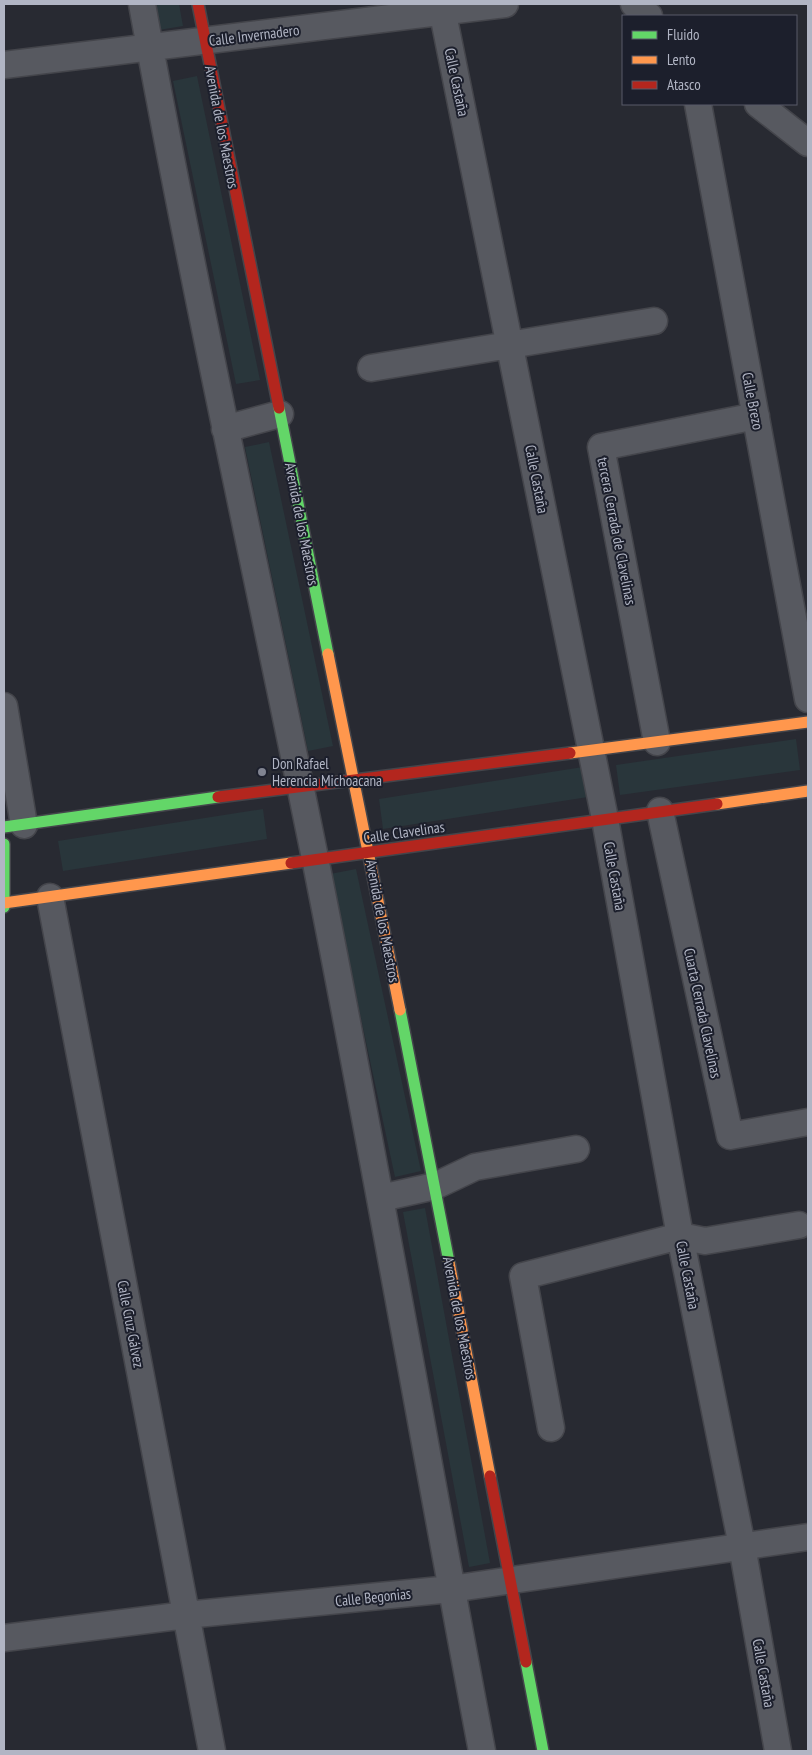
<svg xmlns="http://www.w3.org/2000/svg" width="812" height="1755" viewBox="0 0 812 1755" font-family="'PT Sans Narrow',sans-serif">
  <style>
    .green { fill: #29363b }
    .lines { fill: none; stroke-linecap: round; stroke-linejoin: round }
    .street-casing { stroke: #44454b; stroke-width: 29 }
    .fast-casing { stroke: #44454b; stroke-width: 14 }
    .slow-casing { stroke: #44454b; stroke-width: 14 }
    .jam-casing { stroke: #44454b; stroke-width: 14 }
    .street { stroke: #575960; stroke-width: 26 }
    .fast { stroke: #63d668; stroke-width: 11 }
    .slow { stroke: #ff974d; stroke-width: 11 }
    .jam { stroke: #b3261e; stroke-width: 11 }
    .poi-dot { fill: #818491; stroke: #1c1f2c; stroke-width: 2 }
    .labels { text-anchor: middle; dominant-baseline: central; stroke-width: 4; stroke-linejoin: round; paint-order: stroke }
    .street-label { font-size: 15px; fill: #b1b5c4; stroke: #1c1f2c }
    .poi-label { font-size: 15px; fill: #b1b5c4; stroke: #1c1f2c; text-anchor: start }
  </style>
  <rect width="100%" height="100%" fill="#282a32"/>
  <path class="green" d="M154,4H179L183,26L159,30Z
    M197,76L260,380L236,384L173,81Z
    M269,442L333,746L308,751L245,447Z
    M796,739L800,770L620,795L616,765Z
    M583,767L588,797L383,829L379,799Z
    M263,809L267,839L63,871L58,841Z
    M356,869L421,1171L395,1177L330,874Z
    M425,1208L490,1563L469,1567L403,1212Z"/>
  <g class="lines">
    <defs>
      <path id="street" d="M142,4C194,291 258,577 316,863C375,1158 426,1455 482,1751
        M441,4L605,819L680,1236L742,1546L778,1751
        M634,4L649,16
        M4,65L505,4
        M698,104L808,699
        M758,104L808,143
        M371,368L654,321
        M225,429L280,414
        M4,706L24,825
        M657,742L601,447L756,416
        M660,811L730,1136L808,1122
        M50,897L212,1751
        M381,1198L435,1186L475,1167L576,1149
        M551,1428L523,1276L680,1236L705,1241L799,1225
        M4,1638L186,1615L451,1589L808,1537"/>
      <path id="fast" d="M279,408L328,654
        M4,827L218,797
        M4,844V907
        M400,1010L449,1262
        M526,1662L543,1751"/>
      <path id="slow" d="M328,654L400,1010
        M570,753L808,722
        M717,804L808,791
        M4,903L291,863
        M449,1262L490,1476"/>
      <path id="jam" d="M198,4L279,408
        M218,797L570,753
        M291,863L717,804
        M490,1476L526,1662"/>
    </defs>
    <use href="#street" class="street-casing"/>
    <use href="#fast" class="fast-casing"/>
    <use href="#slow" class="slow-casing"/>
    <use href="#jam" class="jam-casing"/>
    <use href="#street" class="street"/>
    <use href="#fast" class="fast"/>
    <use href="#slow" class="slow"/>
    <use href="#jam" class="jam"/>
  </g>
  <circle class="poi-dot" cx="262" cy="772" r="5"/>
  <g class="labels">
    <g class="street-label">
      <text transform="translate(254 35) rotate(-7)">Calle Invernadero</text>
      <text transform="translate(457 82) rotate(78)">Calle Castaña</text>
      <text transform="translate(222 127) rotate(79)">Avenida de los Maestros</text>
      <text transform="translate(753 401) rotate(79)">Calle Brezo</text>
      <text transform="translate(537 479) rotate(79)">Calle Castaña</text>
      <text transform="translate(302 524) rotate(79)">Avenida de los Maestros</text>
      <text transform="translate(617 531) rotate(79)">tercera Cerrada de Clavelinas</text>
      <text transform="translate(404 832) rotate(-8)">Calle Clavelinas</text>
      <text transform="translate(615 876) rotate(80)">Calle Castaña</text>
      <text transform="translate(383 921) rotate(79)">Avenida de los Maestros</text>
      <text transform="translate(703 1013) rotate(78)">Cuarta Cerrada Clavelinas</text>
      <text transform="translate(688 1275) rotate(79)">Calle Castaña</text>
      <text transform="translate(460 1318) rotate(79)">Avenida de los Maestros</text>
      <text transform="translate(131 1324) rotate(79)">Calle Cruz Gálvez</text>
      <text transform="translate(373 1597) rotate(-6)">Calle Begonias</text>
      <text transform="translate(764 1673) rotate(80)">Calle Castaña</text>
    </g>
    <g class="poi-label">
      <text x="272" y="763">Don Rafael<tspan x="272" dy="17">Herencia Michoacana</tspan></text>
    </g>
  </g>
  <rect width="812" height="1755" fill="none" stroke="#b1b5c4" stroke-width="10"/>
  <rect x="622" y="15" width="175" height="90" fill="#1c1f2c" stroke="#585b69"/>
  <rect x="632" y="31" width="25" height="8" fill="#63d668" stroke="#585b69"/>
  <text x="667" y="40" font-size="15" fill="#b1b5c4">Fluido</text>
  <rect x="632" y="56" width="25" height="8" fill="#ff974d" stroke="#585b69"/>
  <text x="667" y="65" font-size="15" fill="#b1b5c4">Lento</text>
  <rect x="632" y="81" width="25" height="8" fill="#b3261e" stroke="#585b69"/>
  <text x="667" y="90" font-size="15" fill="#b1b5c4">Atasco</text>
</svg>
